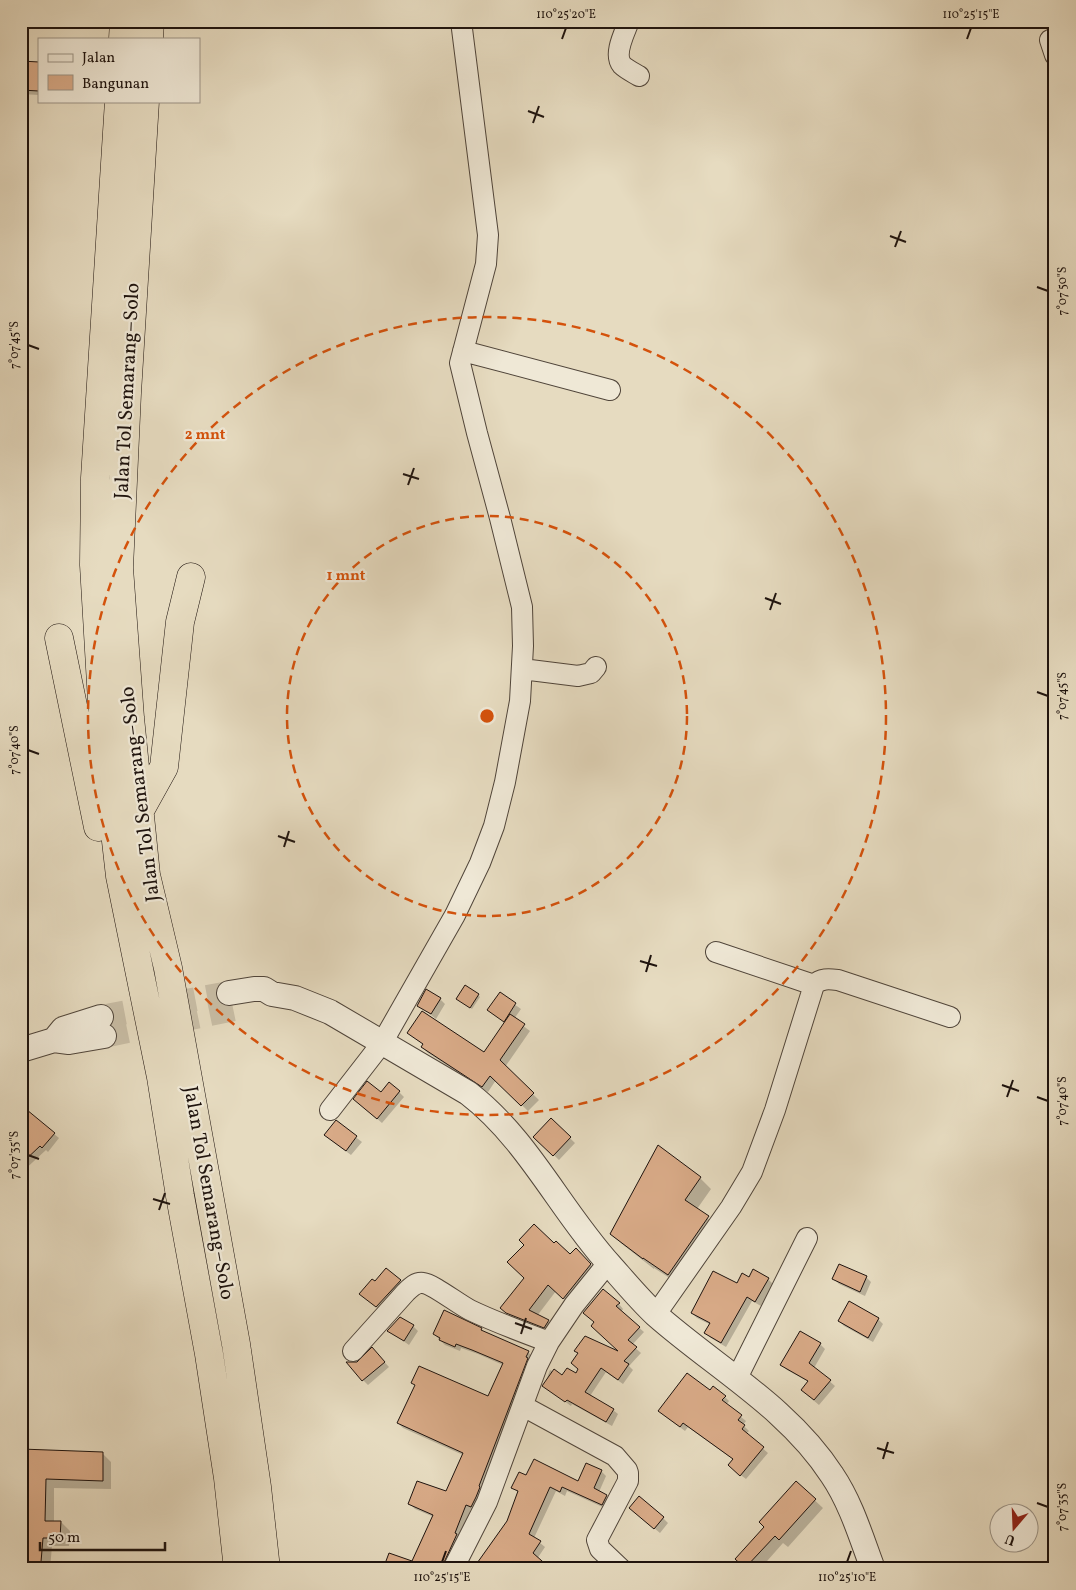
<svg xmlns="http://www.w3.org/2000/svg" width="1076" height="1590" viewBox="0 0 1076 1590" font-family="Vollkorn,serif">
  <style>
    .shadow { fill: #0003 }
    .building { fill: #d8aa87; stroke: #1e130e }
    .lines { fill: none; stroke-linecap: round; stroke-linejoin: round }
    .tertiary-tunnel { stroke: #c8bda5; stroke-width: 24; stroke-dasharray: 24 12; stroke-linecap: butt }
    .minor-casing { stroke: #50453a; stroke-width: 22 }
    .tertiary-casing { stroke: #50453a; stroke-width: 26 }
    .motorway-casing { stroke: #1e130e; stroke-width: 29 }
    .minor { stroke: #efe8d6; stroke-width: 20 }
    .tertiary { stroke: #efe8d6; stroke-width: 24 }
    .motorway { stroke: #e6dbc0; stroke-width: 28 }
    .ticks { fill: none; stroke: #1e130e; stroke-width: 2 }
    .ring { fill: none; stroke: #d4520c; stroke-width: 2.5; stroke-dasharray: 9 6 }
    .labels { text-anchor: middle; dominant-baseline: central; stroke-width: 4.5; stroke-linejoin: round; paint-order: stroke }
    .street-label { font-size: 20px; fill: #1e130e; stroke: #efe8d6 }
    .centre { fill: #d4520c; stroke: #efe8d6; stroke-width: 2.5 }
    .ring-label { font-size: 15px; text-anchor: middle; font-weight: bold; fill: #d4520c; stroke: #efe8d6; stroke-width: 4.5; stroke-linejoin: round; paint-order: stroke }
    .neatline { fill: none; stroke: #1e130e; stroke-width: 2 }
    .ticks-label { font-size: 12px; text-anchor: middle; fill: #1e130e }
  </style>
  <rect width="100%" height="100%" fill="#e6dbc0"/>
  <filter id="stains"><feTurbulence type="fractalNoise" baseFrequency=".004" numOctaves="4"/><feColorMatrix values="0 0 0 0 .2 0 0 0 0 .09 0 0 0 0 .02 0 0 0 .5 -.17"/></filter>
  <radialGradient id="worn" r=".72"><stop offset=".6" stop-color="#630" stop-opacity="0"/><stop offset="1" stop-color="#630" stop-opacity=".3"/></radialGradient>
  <path class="shadow" d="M21,62L39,64V95L21,94Z
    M500,994L521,1009L514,1019L530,1031L505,1067L539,1100L528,1111L496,1080L488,1092L428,1053L422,1047L424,1045L409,1033L485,1054L506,1023L489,1010Z
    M478,995L480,997L472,1009L460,1001Z
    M440,999L445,1004L436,1019L419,1005Z
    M399,1092L404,1097L382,1123L360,1104L381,1094Z
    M21,1107L59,1138L48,1152L46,1150L21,1173Z
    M551,1120L575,1143L559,1160L535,1137Z
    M336,1122L362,1142L351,1155L331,1140Z
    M700,1178L711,1189L697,1209L719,1228L679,1284L654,1268V1269L622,1244L611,1233Z
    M554,1245L570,1256L576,1250L597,1271L571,1306L556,1291L537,1316L548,1321L555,1328L552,1334L515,1320L502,1308Z
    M386,1269L404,1285L381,1311L365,1298Z
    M866,1277L871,1282L865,1296L839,1284L834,1279Z
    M749,1279H768L773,1284L761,1306L752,1301L726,1347L711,1338L706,1333L711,1325L697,1318L692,1313Z
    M619,1304L623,1309L621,1312L644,1332L632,1345L641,1353L629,1366L633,1370L623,1384L606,1372L590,1396L613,1410L618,1414L612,1426L572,1404L571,1406L544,1386L550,1370L563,1376L577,1374L579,1369L622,1354L595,1323Z
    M878,1319L883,1324L873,1342L844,1326L839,1321Z
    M413,1326L418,1331L409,1345L389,1331Z
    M481,1329L484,1333L528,1352L533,1357L476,1511L471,1509L447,1569H385L413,1563L434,1517L415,1509L410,1504L446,1492L463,1455L403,1428L398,1423L416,1386L413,1383L489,1397L503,1365L478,1354L461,1348L460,1351L445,1345L434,1334Z
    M820,1344L825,1349L814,1368L835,1386L819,1405L807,1395L809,1382L787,1370L782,1365Z
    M377,1354L389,1367L368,1385L363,1380Z
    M710,1391L725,1397L729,1401L726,1405L746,1421L743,1425L749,1431L746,1434L768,1453L746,1479L734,1470V1460L688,1427L685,1431L665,1416Z
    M21,1450L102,1453L111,1462V1489L54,1488V1522H61L70,1531L69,1546H52L50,1569H21Z
    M601,1471L606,1476L599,1492L607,1496L612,1501L607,1509L567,1491L565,1496L556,1491L534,1538L545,1547L537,1559L475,1567L508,1521L519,1493L513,1488L527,1477L579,1482Z
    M796,1483L823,1508L788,1547L783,1543L760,1569H747L737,1559L766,1527Z
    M636,1513L663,1518L668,1523L660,1533Z"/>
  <path class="building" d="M21,61L39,62V91L21,90Z
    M465,985L479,994L470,1008L456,999Z
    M426,989L441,998L431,1014L417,1006Z
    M500,992L516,1003L504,1022L487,1010Z
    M422,1011L484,1052L510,1014L525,1024L500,1060L534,1093L521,1106L490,1076L482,1087L421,1047L423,1044L407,1033Z
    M367,1081L381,1092L389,1082L400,1091L377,1119L353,1099Z
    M21,1105L55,1133L42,1148L40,1146L21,1164Z
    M551,1118L571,1137L553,1156L533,1137Z
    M336,1120L357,1136L346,1151L324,1135Z
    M658,1145L701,1177L685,1200L709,1216L668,1275L643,1258V1259L610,1234Z
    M534,1224L554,1243L556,1241L570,1254L576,1248L591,1264L563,1299L548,1285L529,1310L549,1320L544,1328L506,1313L500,1308L524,1278L507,1262L524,1245L519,1240Z
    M839,1264L867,1276L860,1292L832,1279Z
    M386,1268L401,1280L376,1307L359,1294L372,1279L375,1281Z
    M753,1269L769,1278L755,1302L747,1297L721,1343L704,1333L710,1323L691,1313L713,1271L737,1283L742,1273L749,1277Z
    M603,1289L620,1303L616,1306L640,1327L628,1340L637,1347L624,1361L629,1364L618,1380L601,1368L585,1392L614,1409L606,1422L567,1400L565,1402L542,1386L554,1369L562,1375L567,1368L576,1373L578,1369L571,1363L578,1353L574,1351L585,1336L618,1351L591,1326L594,1322L583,1313Z
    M849,1301L879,1318L868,1338L838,1321Z
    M444,1310L482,1328L481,1330L529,1351L526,1357L528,1358L479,1486L480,1487L476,1497L471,1507L466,1505L455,1533L457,1534L441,1569H383L389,1553L412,1561L433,1515L408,1504L417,1481L446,1491L463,1453L397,1423L415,1385L411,1383L419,1366L488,1396L503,1363L472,1350L456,1344L455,1347L439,1340L440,1338L433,1334Z
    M400,1317L414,1325L404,1341L387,1331Z
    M800,1331L821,1343L809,1363L831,1380L814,1400L801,1390L808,1381L780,1365Z
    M372,1347L385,1362L362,1381L346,1362H357Z
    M687,1373L710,1390L713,1386L726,1396L722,1400L742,1415L738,1420L745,1425L742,1429L764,1447L740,1476L728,1465L733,1459L683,1423L680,1427L658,1411Z
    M21,1449L103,1452V1481L46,1479L45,1521H61L60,1538H43L41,1562H21Z
    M534,1459L578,1481L586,1463L602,1470L594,1488L607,1495L602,1505L562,1487L560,1492L550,1487L529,1534L541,1541L533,1553L551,1569H466L469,1563L475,1566L507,1521L518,1491L511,1488L519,1472L526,1475Z
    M796,1481L816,1499L779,1540L775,1536L745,1568L735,1559L764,1527L759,1522Z
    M639,1496L664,1517L654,1529L629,1508Z"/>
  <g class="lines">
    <path class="tertiary-tunnel" d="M101,1017L229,993
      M104,1036L234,1009"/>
    <defs>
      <path id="minor" d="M629,21C625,32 613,54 622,65C626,69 634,73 639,76
        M1050,40L1055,55
        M463,351L610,390
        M522,669L578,676L591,673L596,667
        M716,952L814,985
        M330,1110L382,1043L455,915L480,863L494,826L505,782L520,701L523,646L522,607L500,518L477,433L460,363L486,264L488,235L461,21
        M656,1314L731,1207L752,1172L775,1110L814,985C821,978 829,979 838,980L950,1017
        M353,1351L406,1292C411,1287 416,1282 423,1283C433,1284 458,1304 470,1310C495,1322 522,1332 549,1342
        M736,1380L807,1238
        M523,1406L615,1456L627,1470L628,1473V1481L597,1540L600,1549L621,1569
        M453,1569L487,1502L537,1366L549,1342L574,1305L608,1263"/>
      <path id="tertiary" d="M229,993L254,989H264L272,994L295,998L330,1012L468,1093C528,1139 560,1210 610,1265C625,1282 640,1300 656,1315C715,1367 789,1408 832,1475C851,1503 861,1537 873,1569
        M54,1040L63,1029L101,1017
        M21,1050L54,1040L69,1042L104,1036"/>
      <path id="motorway" d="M123,39L124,21
        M149,39L150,21
        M119,101L95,478L94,565L104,735L120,876L161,1077L180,1196L209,1354L228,1478L238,1569
        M145,101L127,393L119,568L130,718L146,875L168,968L236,1344L257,1487L266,1569
        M59,638L98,827
        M139,812L164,767L180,622L191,577"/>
    </defs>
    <use href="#minor" class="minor-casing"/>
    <use href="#tertiary" class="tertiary-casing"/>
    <use href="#motorway" class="motorway-casing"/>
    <use href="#minor" class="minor"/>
    <use href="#tertiary" class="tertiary"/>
    <use href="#motorway" class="motorway"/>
  </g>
  <path class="ticks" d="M562,39L566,28M967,39L971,28M528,111L544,117M533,123L539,106M890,236L906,242M895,247L901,231M1037,287L1048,291M28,345L39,349M403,474L419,479M408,485L414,468M765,598L781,604M770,610L776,593M1037,692L1048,696M28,750L39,754M278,836L295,842M284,847L289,831M640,961L657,966M646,972L651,955M1002,1085L1019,1091M1007,1097L1013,1080M1037,1097L1048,1101M28,1155L39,1159M153,1199L170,1204M159,1210L165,1193M515,1323L532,1329M521,1334L526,1318M877,1448L894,1453M883,1459L888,1442M1037,1503L1048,1507M442,1562L446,1551M847,1562L851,1551"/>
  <g class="ring">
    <circle cx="487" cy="716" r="200"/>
    <circle cx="487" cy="716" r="399"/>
  </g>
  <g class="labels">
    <g class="street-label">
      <text transform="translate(128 391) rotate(-87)">Jalan Tol Semarang–Solo</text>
      <text transform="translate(141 794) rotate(-97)">Jalan Tol Semarang–Solo</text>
      <text transform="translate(208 1193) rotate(80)">Jalan Tol Semarang–Solo</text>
    </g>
  </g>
  <circle cx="487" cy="716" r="8" class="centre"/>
  <g class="ring-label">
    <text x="205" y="439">2 mnt</text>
    <text x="346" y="580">1 mnt</text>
  </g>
  <rect width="1076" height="1590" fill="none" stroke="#e6dbc0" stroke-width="55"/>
  <rect x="38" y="38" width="162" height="65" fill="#efe8d6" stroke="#9b9386"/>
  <rect x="48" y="54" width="25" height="8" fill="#efe8d6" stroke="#9b9386"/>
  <text x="82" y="62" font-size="15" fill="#1e130e">Jalan</text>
  <rect x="48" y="75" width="25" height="15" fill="#d8aa87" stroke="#9b9386"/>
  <text x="82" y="88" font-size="15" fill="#1e130e">Bangunan</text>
  <g transform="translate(1014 1528) rotate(199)"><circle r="24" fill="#efe8d6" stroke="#9b9386"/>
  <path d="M0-4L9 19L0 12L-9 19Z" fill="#8f2418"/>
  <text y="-8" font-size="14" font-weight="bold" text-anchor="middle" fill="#1e130e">U</text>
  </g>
  <path d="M40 1542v8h125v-8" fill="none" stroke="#1e130e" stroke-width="2.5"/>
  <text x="48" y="1542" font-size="15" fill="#1e130e" stroke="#efe8d6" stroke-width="4" paint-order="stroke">50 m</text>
  <rect x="28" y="28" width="1020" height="1534" class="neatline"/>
  <g class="ticks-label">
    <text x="566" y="18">110°25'20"E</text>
    <text x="971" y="18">110°25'15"E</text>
    <text transform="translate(1062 291) rotate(-90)" y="4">7°07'50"S</text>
    <text transform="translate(14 345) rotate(-90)" y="4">7°07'45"S</text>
    <text transform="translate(1062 696) rotate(-90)" y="4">7°07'45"S</text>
    <text transform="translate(14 750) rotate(-90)" y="4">7°07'40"S</text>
    <text transform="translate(1062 1101) rotate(-90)" y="4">7°07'40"S</text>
    <text transform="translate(14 1155) rotate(-90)" y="4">7°07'35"S</text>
    <text transform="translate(1062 1507) rotate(-90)" y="4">7°07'35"S</text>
    <text x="442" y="1581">110°25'15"E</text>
    <text x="847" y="1581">110°25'10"E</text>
  </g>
  <rect width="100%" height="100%" filter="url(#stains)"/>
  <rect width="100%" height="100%" fill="url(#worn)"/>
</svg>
